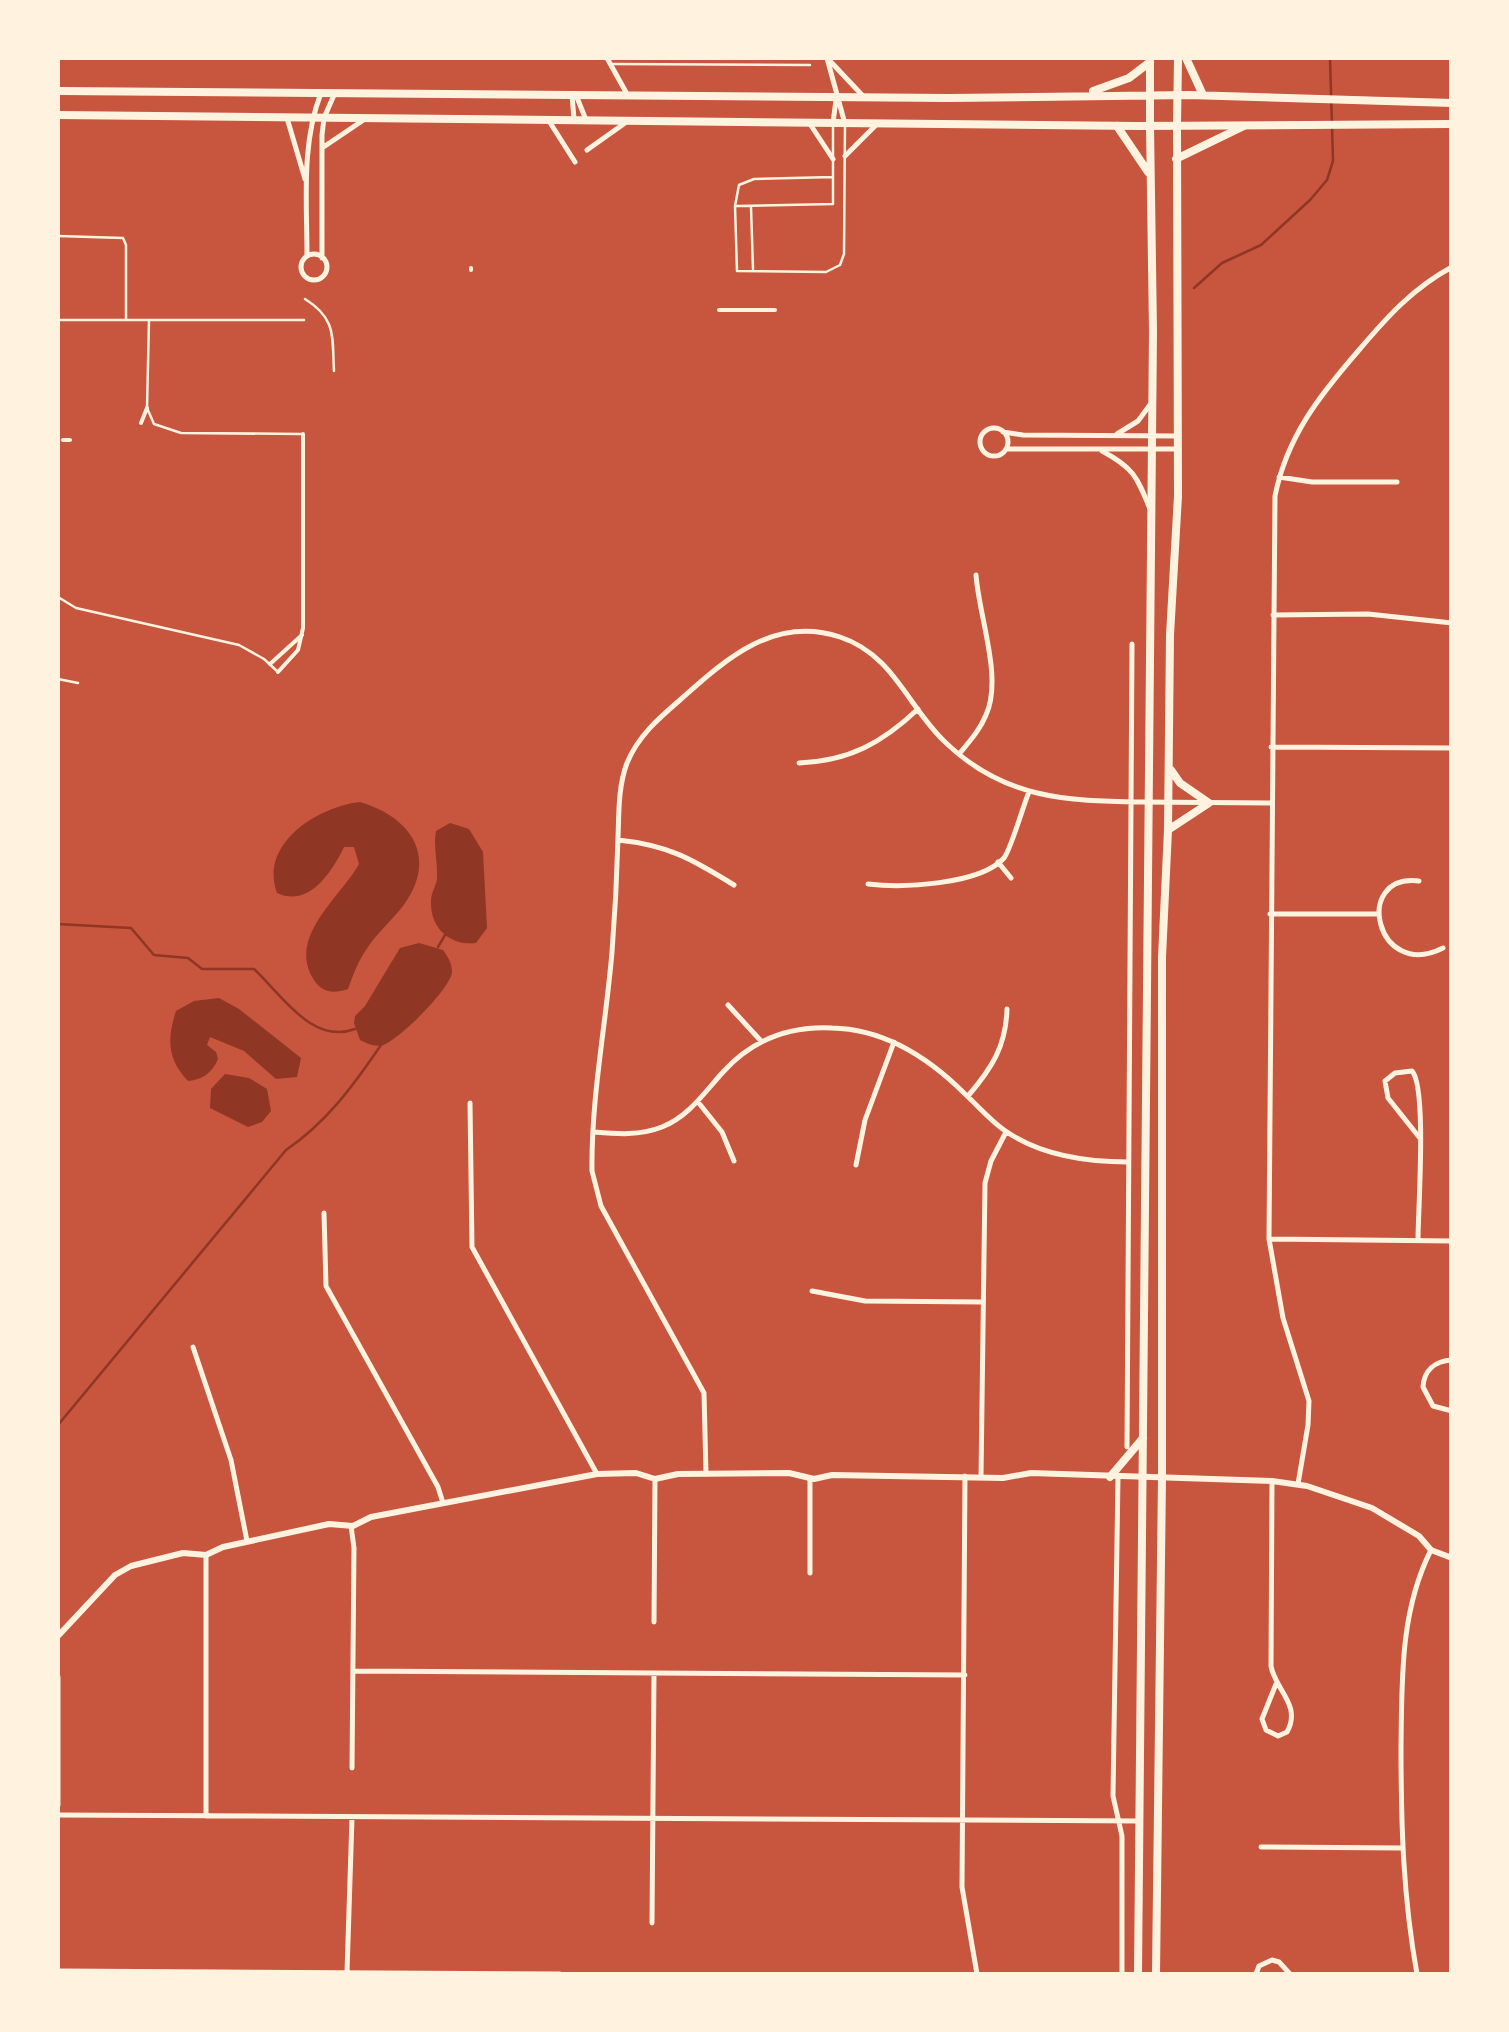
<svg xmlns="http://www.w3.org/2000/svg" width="1509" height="2032" viewBox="0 0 1509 2032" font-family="'PT Sans Narrow',sans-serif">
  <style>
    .water { fill: #8f3625 }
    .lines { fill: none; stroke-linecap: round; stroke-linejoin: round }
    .stream { stroke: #8f3625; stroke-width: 2.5 }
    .service { stroke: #fff3e0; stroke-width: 2.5 }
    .pedestrian { stroke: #fff3e0; stroke-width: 4 }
    .minor { stroke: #fff3e0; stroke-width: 5 }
    .tertiary { stroke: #fff3e0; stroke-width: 6 }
    .primary { stroke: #fff3e0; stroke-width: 8 }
    .trunk { stroke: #fff3e0; stroke-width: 8 }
  </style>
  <rect width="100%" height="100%" fill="#c8553d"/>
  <path class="water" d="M360,802C411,817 439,857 403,906C392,920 378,932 368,947C359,959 353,975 348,989C333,994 323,993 314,980C286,937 341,897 359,864L354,847H344C332,872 309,908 277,893C259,844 317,807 360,802Z
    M450,823L469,829L483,852L487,928L476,943C450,946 430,928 431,901C431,893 436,886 437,879C438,863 433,847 436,831Z
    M419,943L443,950C448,957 452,963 452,972C451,988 399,1040 383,1045C374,1047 368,1044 360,1040L354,1023L355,1016L365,1006L400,948Z
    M219,998L239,1009L301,1058L297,1077L276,1079L244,1051L210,1037L207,1045L216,1052L218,1059C212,1073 202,1080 188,1081C167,1059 167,1039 176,1011L194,1001Z
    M225,1074L249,1078L267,1089L271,1111L262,1122L248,1127L210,1108L211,1089Z"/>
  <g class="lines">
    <path class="stream" d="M1194,288L1222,263L1261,245L1310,200L1327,180L1333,161L1330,58
      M58,924L131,928L154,955L188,958L202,969H254C282,995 312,1045 355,1029
      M438,947L445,935
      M58,1425L286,1150C327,1122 353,1086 381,1045"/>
    <path class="service" d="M611,64L810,65
      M833,177L754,179L739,185L735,206L737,271L826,272L840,265L844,254L845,124
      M737,206L833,204V124
      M751,207L753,269
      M58,236L123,238L126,245V319
      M305,299C337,319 332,337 334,371
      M58,320H304
      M149,320L147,408L154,424L181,433L301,434
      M58,597L76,608L239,645L264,659L278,672
      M58,679L78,683"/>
    <path class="pedestrian" d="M471,268V270
      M719,310H775
      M141,423L147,408
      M63,440H70
      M270,664L302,635
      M278,672L298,650L303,628V434"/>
    <path class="minor" d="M607,58L627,94
      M827,58L845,124
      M830,61L863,96
      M572,95L574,119
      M576,95L586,120
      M287,118L305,179
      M549,121L575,162
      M833,123L836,100
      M810,124L833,159
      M322,148L365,119
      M587,150L625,123
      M845,156L877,124
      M301 267a13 13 0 1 1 26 0a13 13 0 1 1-26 0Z
      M307,256C307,202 301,144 321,93
      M322,258V135L324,118L334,95
      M980 442a14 14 0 1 1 28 0a14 14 0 1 1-28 0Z
      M1003,432L1023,435L1177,436
      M1117,434L1138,421L1152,402
      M1006,449H1177
      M1102,451C1134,468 1137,477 1150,509
      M1279,477L1312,482H1397
      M1273,615L1368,614L1452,623
      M1271,747L1452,748
      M959,754C969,742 980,730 986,715C1003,678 979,617 976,575
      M799,763C849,761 882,743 918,709
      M618,840C668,845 692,859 734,885
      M998,862L1011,878
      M1419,881C1352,873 1376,982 1443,948
      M868,884C901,888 980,885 1004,858C1011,849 1023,806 1029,792
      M1270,914H1377
      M728,1005L761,1041
      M968,1096C992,1068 1006,1046 1007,1009
      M698,1102L722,1132L734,1161
      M470,1103L472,1247L597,1474
      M594,1132C617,1134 639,1136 662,1127C689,1116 704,1093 723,1072C752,1040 790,1026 832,1028C885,1029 929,1058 965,1094C978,1106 990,1120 1004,1130C1039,1155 1086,1162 1128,1162
      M856,1165L865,1120L894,1042
      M324,1213L326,1286L438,1487L443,1503
      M1270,1239L1452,1241
      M1418,1240C1418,1211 1427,1087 1412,1071L1395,1073L1385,1081L1388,1098L1419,1137
      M812,1291L865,1301L983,1302
      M193,1347L231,1460L247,1541
      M1452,1360C1435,1361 1424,1370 1423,1387L1433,1406L1452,1411
      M1127,1447L1132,644
      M706,1474L704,1393L601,1206L592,1171C591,1098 606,1024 612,952C615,914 617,876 618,838C619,813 618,787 627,763C638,736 659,718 680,700C726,659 774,615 840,637C894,655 907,706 945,742C1004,799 1066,801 1142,802C1185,802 1228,803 1271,803
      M965,1476L962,1887L977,1974
      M981,1477L985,1183L991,1161L1006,1132
      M1118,1477L1113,1796L1122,1836V1974
      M1272,1481L1271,1666C1275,1690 1302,1705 1287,1732L1278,1736L1266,1730L1262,1719L1276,1684
      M1298,1484L1308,1425L1309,1401L1283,1318L1269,1239L1275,496C1287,436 1320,395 1359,350C1387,317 1413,288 1452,267
      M351,1526L354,1548L352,1768
      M206,1555V1816
      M810,1573V1479
      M654,1622L655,1479
      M353,1671L965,1675
      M58,1677V1805
      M58,1815L1139,1821
      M1261,1847L1401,1848
      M652,1923L654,1673
      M58,1971L560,1974
      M347,1972L352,1818
      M1256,1974L1259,1966L1272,1960L1279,1962L1290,1974
      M1417,1974C1403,1897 1401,1824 1401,1746C1402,1680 1400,1611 1431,1550"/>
    <path class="tertiary" d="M58,1636L115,1575L131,1566L183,1553L206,1555L223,1547L329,1524L353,1526L371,1517L597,1474L636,1473L655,1479L678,1474L789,1473L814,1479L832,1475L1003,1478L1031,1473L1272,1481L1307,1486L1372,1508L1419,1536L1431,1550L1452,1558"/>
    <path class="primary" d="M1117,126L1148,172
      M1176,159L1244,126
      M1168,830L1209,803L1180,783L1171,770
      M1110,1477L1143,1438
      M1138,1974L1153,331L1150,126
      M1156,1974L1162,1478V957L1168,830L1170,635L1178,496L1177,126"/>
    <path class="trunk" d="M1186,58L1203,95
      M58,91L949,98L1189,95L1452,103
      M1093,91L1129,78L1150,62
      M58,115L1137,126L1452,124
      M1150,126V62
      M1177,126L1178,58"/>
  </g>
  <rect width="1509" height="2032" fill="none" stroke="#fff3e0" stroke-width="120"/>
</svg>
